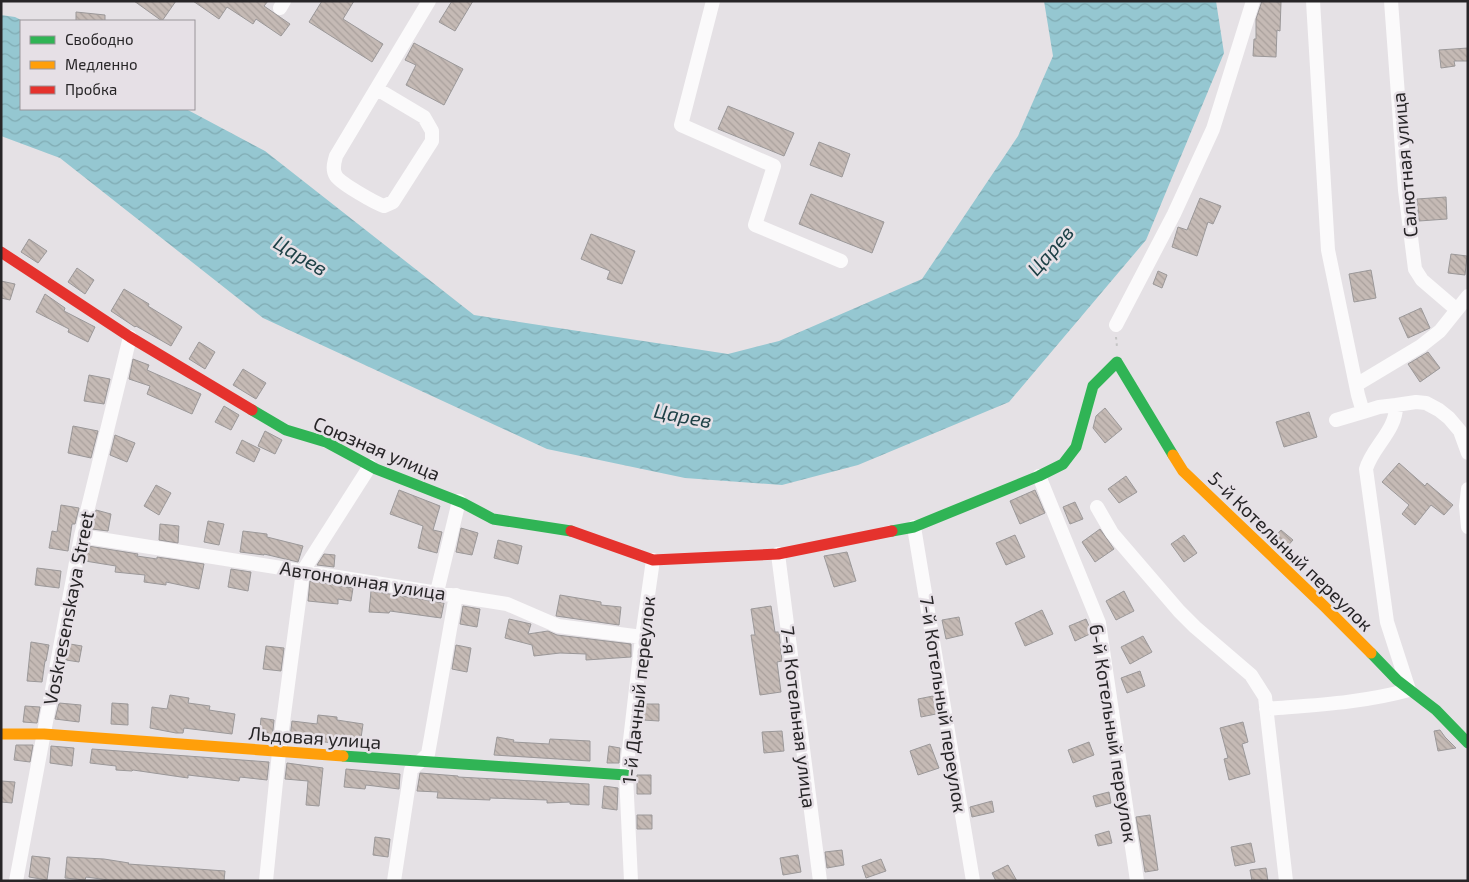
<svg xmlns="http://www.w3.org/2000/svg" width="1469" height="882" viewBox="0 0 1469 882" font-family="'Exo 2',sans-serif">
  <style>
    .water { fill: url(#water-waves) }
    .building { fill: url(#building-back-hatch); stroke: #9b9899 }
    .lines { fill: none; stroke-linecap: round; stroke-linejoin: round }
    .path { stroke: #c4c4c4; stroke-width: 2; stroke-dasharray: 2.5 4; stroke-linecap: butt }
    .street { stroke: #fbfafb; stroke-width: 14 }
    .fast { stroke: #30b455; stroke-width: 11 }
    .slow { stroke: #ff9f0a; stroke-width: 11 }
    .jam { stroke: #e5322d; stroke-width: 11 }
    .labels { text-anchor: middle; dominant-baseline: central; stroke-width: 5; stroke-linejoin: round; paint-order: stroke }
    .street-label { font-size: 19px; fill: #272527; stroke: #e6e0e6 }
    .water-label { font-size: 20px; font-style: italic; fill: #1e4147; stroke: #e6e0e6 }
  </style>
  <defs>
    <pattern id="water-waves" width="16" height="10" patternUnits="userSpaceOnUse" patternTransform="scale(1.25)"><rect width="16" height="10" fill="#95c7d1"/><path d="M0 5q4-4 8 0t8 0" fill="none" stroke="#80abb3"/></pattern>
    <pattern id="building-back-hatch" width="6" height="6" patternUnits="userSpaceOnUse" patternTransform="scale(1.25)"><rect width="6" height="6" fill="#c5bab5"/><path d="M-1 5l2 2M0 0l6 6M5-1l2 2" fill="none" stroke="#a9a09c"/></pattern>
  </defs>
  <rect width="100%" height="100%" fill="#e5e1e5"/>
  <path class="water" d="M1044,1H1216L1224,53L1146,240L1009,402L858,465L782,485L685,478L547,449L263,318L60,158L1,136V15L15,17L23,21H21V109H186L265,151L474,315L728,354L779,341L922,279L1018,136L1053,56Z"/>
  <path class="building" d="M134,1H176L162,21Z
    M193,1H268L264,6L290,24L281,36L256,19L253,24L227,7L219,19Z
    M322,1H354L343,19L383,44L372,62L309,22Z
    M452,1H473L455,31L439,22Z
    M1262,1L1281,2L1280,31L1277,30L1276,57L1253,56L1254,39H1256V19Z
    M76,12L105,15V21H76Z
    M414,43L463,69L444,105L406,85L416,65L405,60Z
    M1468,48V61H1454L1455,66L1441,68L1439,50Z
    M728,106L794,133L784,156L718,129Z
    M819,142L850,154L842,177L810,165Z
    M811,194L884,222L872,253L799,224Z
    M1446,197L1447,219L1419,221L1417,199Z
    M1200,198L1221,206L1213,224L1208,222L1197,256L1172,247L1178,227L1187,230Z
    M591,234L635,251L622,284L607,279L610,271L581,259Z
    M29,239L47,251L38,263L21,252Z
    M1451,254L1467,256L1465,275L1448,273Z
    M77,268L94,280L85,294L68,282Z
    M1371,270L1376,298L1354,302L1349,274Z
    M1158,271L1167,275L1162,288L1153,284Z
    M1,281L15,284L10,300L1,298Z
    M124,289L149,304L148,306L182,327L171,346L136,326L135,327L111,311Z
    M45,294L65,308L64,311L95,327L88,342L68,332L69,329L36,312Z
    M1421,308L1430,328L1408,338L1399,318Z
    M199,342L215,352L205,369L189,359Z
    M1428,352L1440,368L1420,382L1408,364Z
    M133,359L149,365L147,370L201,394L192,414L147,394L150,386L129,379Z
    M243,369L266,383L256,399L233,385Z
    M89,375L110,379L104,404L84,401Z
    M224,406L239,415L231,430L215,422Z
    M1105,408L1122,429L1105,443L1093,428L1096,416Z
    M1309,412L1317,437L1284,447L1276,422Z
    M73,426L98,431L91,458L68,453Z
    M265,431L282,440L275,454L258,446Z
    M115,435L135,443L127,462L110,455Z
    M242,440L260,449L254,462L236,453Z
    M1399,463L1425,486L1427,483L1453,505L1444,515L1431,505L1415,525L1402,514L1409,505L1382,482Z
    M1126,476L1137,492L1119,503L1108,489Z
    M156,485L171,493L159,515L144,506Z
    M399,490L440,506L433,530L442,532L437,553L418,548L423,526L390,514Z
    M1035,490L1045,513L1020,524L1010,501Z
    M1075,502L1083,519L1070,524L1063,507Z
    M61,505L79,508L75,524H72L68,551L49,548L52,531L57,532Z
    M96,510L111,514L108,531L92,529Z
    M208,521L224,524L219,545L204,542Z
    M160,524L179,526L178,543L159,540Z
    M461,528L478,533L472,555L456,552Z
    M1100,529L1114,549L1095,562L1082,542Z
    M1281,530L1293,540L1283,551L1272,540Z
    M243,531L267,534V537L303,546L298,562L264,554V555L240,552Z
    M1015,535L1025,557L1006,565L996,543Z
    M1184,535L1197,553L1184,562L1171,544Z
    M498,540L522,546L518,564L494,558Z
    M88,546L138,554L137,556L157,559V557L204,564L199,589L166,582V585L144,582L145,575L115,572L116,566L85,561Z
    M847,552L856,581L834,587L824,556Z
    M324,554L335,555L334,567L317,565Z
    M37,568L61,571L59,588L35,585Z
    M231,569L251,572L248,591L228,587Z
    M310,581L353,588L351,601L338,599V604L308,601Z
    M371,591L444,603L441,618L390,611L389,613L369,612Z
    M1124,591L1134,611L1116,620L1106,601Z
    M560,595L601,602V605L621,607L619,625L556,616Z
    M463,606L480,609L477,627L460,624Z
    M771,606L775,632H779L782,661L777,662L781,692L760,695L751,635H755L751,609Z
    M1042,610L1053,634L1025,646L1015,623Z
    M959,617L963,635L946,639L942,620Z
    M509,619L531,624L528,634L548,631L557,635L631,644V657L586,660V654L560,653L534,656L532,645L505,638Z
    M1086,619L1092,633L1075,641L1069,626Z
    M1143,636L1152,652L1130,664L1121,647Z
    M31,642L49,645L46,661H45L42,682L27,681Z
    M70,644L82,646L79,662L66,660Z
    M456,645L471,648L467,672L452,669Z
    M266,646L284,648L281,671L263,669Z
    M1140,671L1145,686L1127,693L1121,678Z
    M170,695L189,698L188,703L210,706L209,710L235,714L232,734L184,728L183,733H176L150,728L152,707L167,709Z
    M933,696L936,714L921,717L918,699Z
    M59,703L81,705L79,722L55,719Z
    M112,703L128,704V725L111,724Z
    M643,704H659V721L643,720Z
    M25,706L40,707L37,723L23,722Z
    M318,715L337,717V720L363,724L360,745L335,741L334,743L290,738L292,721L317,724Z
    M261,718L274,720L272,740L259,739Z
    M1243,722L1248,742L1242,744L1250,774L1229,780L1224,759L1228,758L1220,728Z
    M1440,730L1445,737L1456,748L1438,751L1434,731Z
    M782,731L784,751L764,753L762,732Z
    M497,737L514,740L513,742L549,744L550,739L590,741V761L494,755Z
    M1089,742L1094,755L1073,763L1068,750Z
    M930,744L939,768L918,775L910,751Z
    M16,745H33L30,762L14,760Z
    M51,746L74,748L72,766L50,763Z
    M609,746L620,748L619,763H607Z
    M92,749L269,762L267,780L240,777L239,781L188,775V778L133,770L132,771L116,770V766L90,763Z
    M287,763L323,768L319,806L306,805L308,781L285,779Z
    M346,769L400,774L399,789L366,785L365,789L344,787Z
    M420,773L458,776V777L589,784V805L570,804V802L547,803V800L490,798V800L437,798L438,792L417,791Z
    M637,775H651V794H637Z
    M1,781L15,782L12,803L1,802Z
    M604,786L618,788L617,810L602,808Z
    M1109,792L1111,803L1096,807L1093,796Z
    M992,801L994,812L972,817L970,807Z
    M637,815H652V829H637Z
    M1150,815L1158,870L1145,872L1136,817Z
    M1109,831L1112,843L1098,846L1095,835Z
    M375,837L390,839L388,857L373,855Z
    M1251,843L1255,862L1235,866L1231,847Z
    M842,850L844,865L827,868L825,852Z
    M798,855L801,872L783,875L780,858Z
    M32,856L50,858L47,880L29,877Z
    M67,857L104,859L129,863L128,864L225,871L224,881H116L86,877L85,880L65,878Z
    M881,859L886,871L866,878L862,866Z
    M1008,865L1017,881H996L992,873Z
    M1266,868L1268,881H1252L1250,870Z"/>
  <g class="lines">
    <path class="path" d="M1116,337L1117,347"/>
    <path class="street" d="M713,1L681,125L774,166L755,225L841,261
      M1313,1L1328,250L1358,395L1363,412L1379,407L1396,405
      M1391,1L1405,190L1415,269L1422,280L1457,310
      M280,8L284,1
      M377,89L424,117L432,131V141L393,202L384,206C375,203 340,183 336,176C332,170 334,163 336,156L429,1
      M1116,325L1174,214L1213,129L1253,1
      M1356,385L1421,346L1440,331L1468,296
      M1336,420L1363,412
      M1039,476L1099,623L1137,881
      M1468,489L1466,506L1468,527
      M1097,507L1112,533L1179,611L1195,627L1251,675L1265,697L1286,881
      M914,527L973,881
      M81,536L507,604L558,626L642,637
      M778,554L820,881
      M437,592L459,501
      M1266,709C1314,705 1362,703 1409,690L1387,622L1366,469C1372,447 1397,430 1396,405L1416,402L1426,403L1439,410L1449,418L1460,431L1468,453
      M16,881L81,536L130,337
      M266,881L279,752L303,571L370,466
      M394,881L411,770L428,754L456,595
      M631,881L626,775L642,637L653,560"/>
    <path class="fast" d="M252,410L286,430L326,442L376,469L463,503L493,519L571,531
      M892,531L914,527L1039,476L1063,464L1076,447L1093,386L1117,362L1173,455
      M1371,653L1397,680L1436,710L1468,743
      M343,756L626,775"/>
    <path class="slow" d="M1173,455L1183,471L1324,606L1371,653
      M1,734H44L343,756"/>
    <path class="jam" d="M1,252L130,337L252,410
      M571,531L653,560L778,554L892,531"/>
  </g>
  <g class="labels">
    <g class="street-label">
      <text transform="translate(1404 165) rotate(-95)">Салютная улица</text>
      <text transform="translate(377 448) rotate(23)">Союзная улица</text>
      <text transform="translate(1291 551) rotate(44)">5-й Котельный переулок</text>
      <text transform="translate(363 580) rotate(9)">Автономная улица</text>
      <text transform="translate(68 608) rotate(-79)">Voskresenskaya Street</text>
      <text transform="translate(638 690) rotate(-84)">1-й Дачный переулок</text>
      <text transform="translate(944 704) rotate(81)">7-й Котельный переулок</text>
      <text transform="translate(799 717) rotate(83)">7-я Котельная улица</text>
      <text transform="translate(1114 733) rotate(81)">6-й Котельный переулок</text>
      <text transform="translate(315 737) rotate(4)">Льдовая улица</text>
    </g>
    <g class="water-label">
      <text transform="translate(1050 250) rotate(-49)">Царев</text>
      <text transform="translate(301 255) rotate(31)">Царев</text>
      <text transform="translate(683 415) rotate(11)">Царев</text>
    </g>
  </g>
  <rect width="1469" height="882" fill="none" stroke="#272527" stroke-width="5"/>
  <rect x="20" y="20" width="175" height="90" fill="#e6e0e6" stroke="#9a959a"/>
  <rect x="30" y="36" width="25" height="8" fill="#30b455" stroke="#9a959a"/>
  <text x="65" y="45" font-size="15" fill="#272527">Свободно</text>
  <rect x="30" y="61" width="25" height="8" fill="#ff9f0a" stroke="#9a959a"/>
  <text x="65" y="70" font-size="15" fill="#272527">Медленно</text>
  <rect x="30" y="86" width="25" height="8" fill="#e5322d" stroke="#9a959a"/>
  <text x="65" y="95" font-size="15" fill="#272527">Пробка</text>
</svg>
